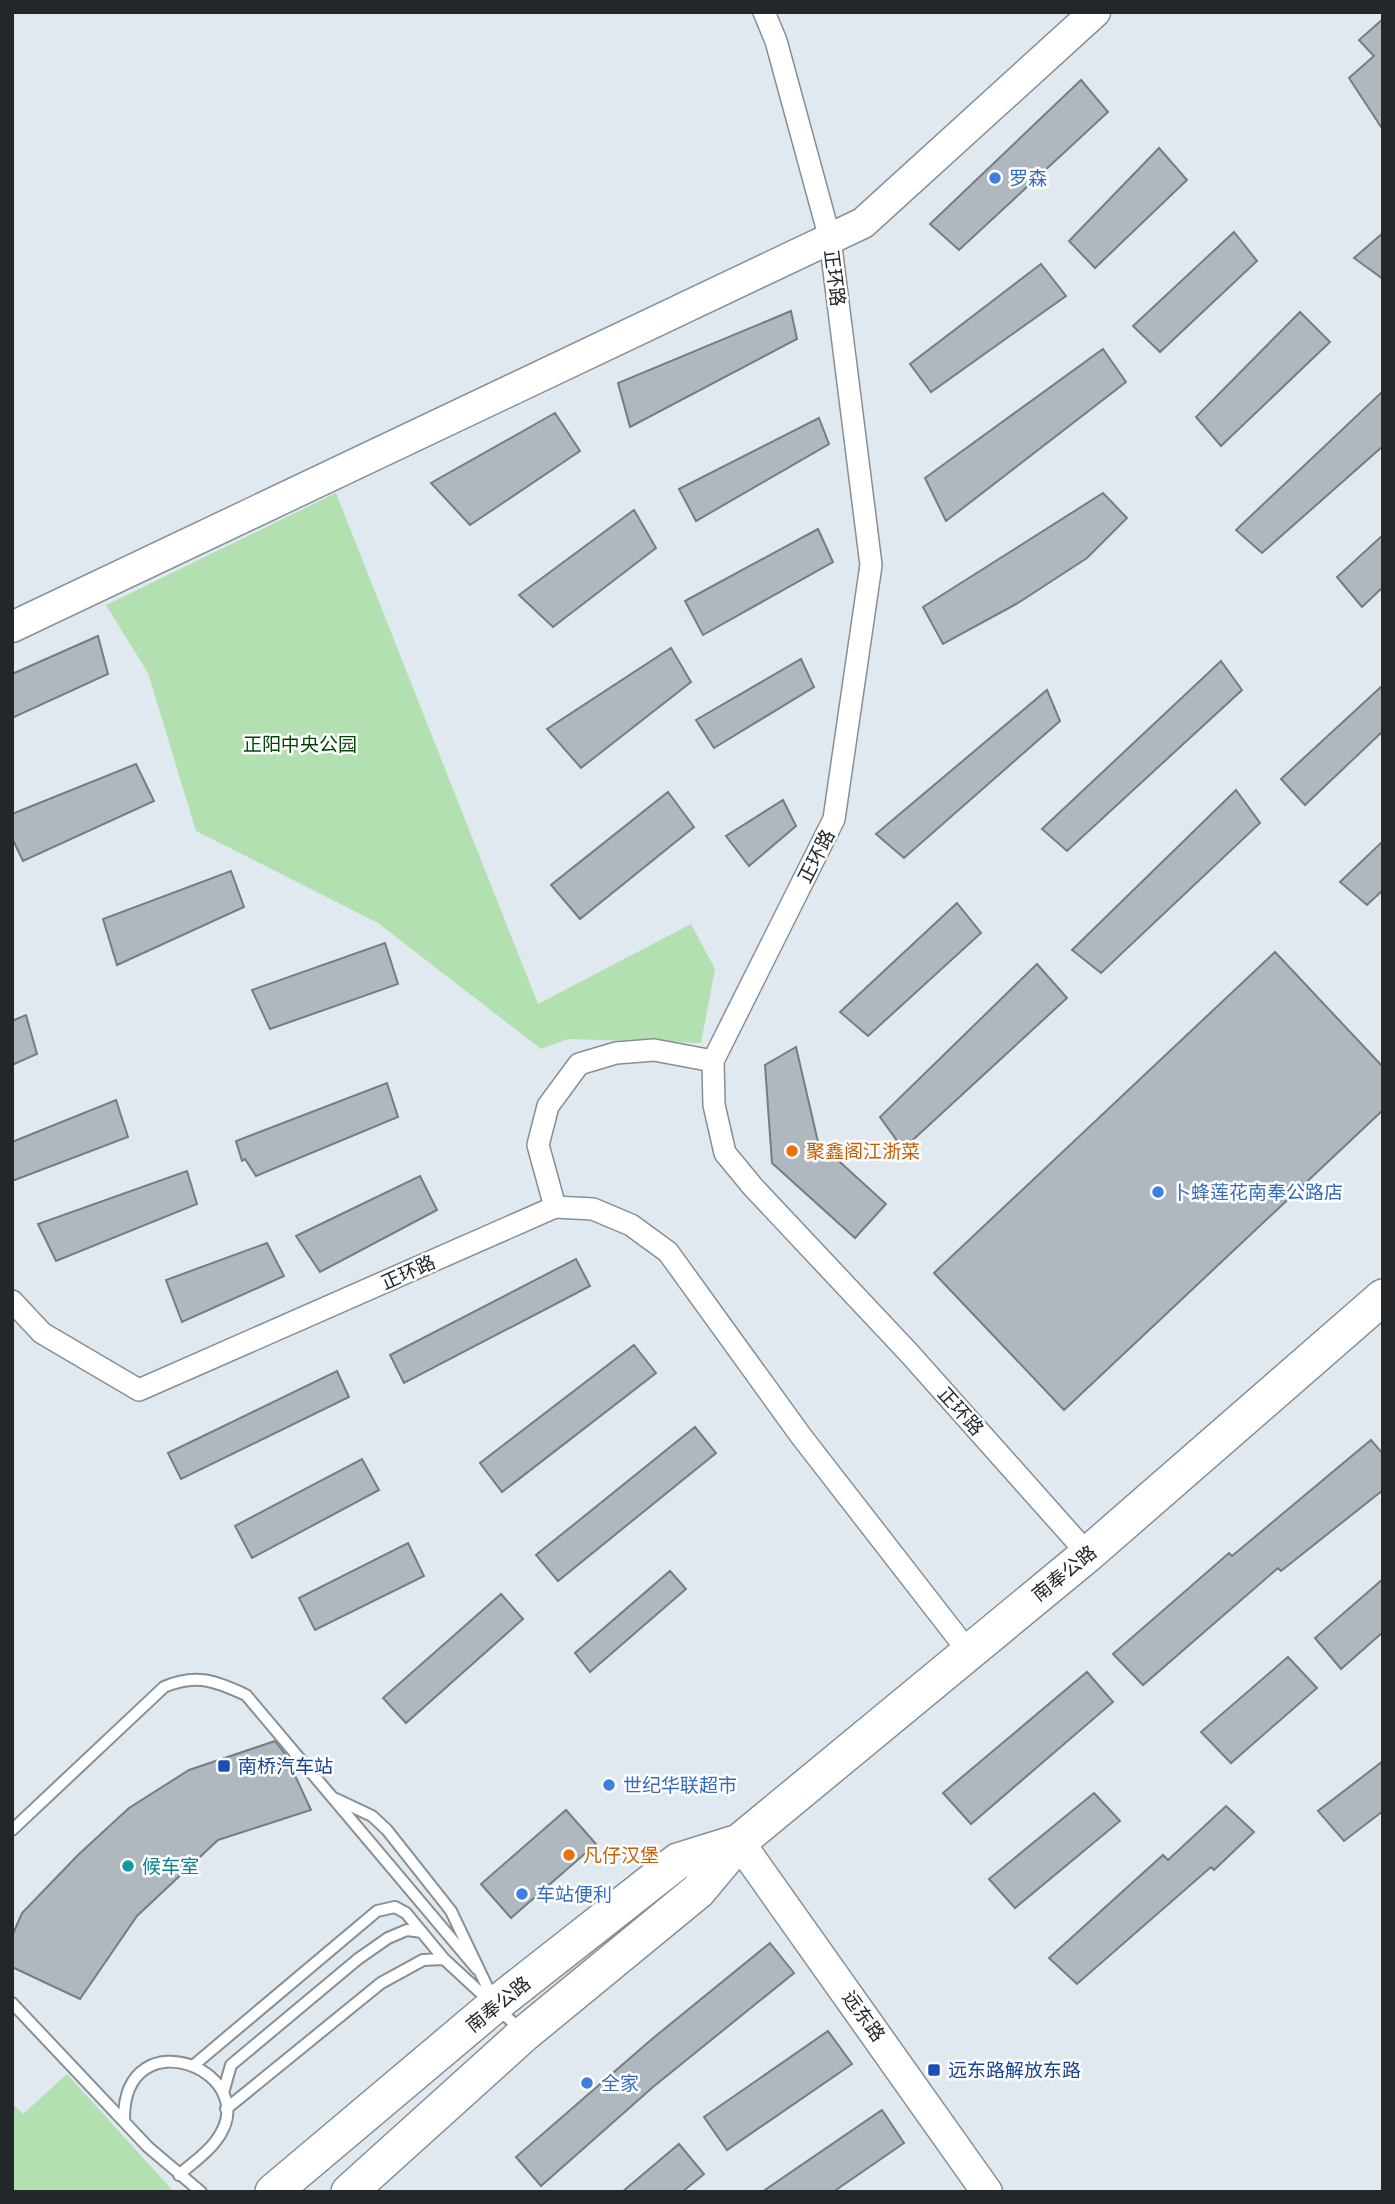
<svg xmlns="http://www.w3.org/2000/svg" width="1395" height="2204" viewBox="0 0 1395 2204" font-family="'PT Sans','Noto Sans SC',sans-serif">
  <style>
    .green { fill: #b3e0b0 }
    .building { fill: #afb8be; stroke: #757d83; stroke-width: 2 }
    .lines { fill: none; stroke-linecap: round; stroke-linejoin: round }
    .lane-casing { stroke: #878f95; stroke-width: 14 }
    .street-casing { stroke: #878f95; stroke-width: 24 }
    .secondary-casing { stroke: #878f95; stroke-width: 33 }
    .primary-casing { stroke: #878f95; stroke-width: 38 }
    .lane { stroke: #fff; stroke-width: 10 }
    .street { stroke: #fff; stroke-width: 21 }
    .secondary { stroke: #fff; stroke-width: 30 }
    .primary { stroke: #fff; stroke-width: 35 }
    .shop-dot { fill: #3f7fe0; stroke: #fff; stroke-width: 2.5 }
    .food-dot { fill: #e8710a; stroke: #fff; stroke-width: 2.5 }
    .transit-dot { fill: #1a4fb4; stroke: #fff; stroke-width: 2.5 }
    .culture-dot { fill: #0f9aa8; stroke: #fff; stroke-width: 2.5 }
    .labels { text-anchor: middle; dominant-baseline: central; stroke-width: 5; stroke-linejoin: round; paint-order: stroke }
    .shop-label { font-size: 19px; fill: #366cbe; stroke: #fff; text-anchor: start }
    .street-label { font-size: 19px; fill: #24272a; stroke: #fff }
    .park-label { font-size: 19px; fill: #044606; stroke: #fff }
    .food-label { font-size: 19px; fill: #c56008; stroke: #fff; text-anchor: start }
    .transit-label { font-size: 19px; fill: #164399; stroke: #fff; text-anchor: start }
    .culture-label { font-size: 19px; fill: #0d838f; stroke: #fff; text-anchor: start }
  </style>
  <rect width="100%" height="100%" fill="#e0e9f0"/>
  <path class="green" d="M336,493L538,1004L691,924L715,969L701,1043L568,1039L541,1049L378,923L196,831L148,673L106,605Z
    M67,2074L174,2192H12V2103L23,2114Z"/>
  <path class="building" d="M1383,19V130L1349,78L1374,56L1359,40Z
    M1081,80L1108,112L959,250L930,224Z
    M1159,148L1187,180L1095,268L1069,241Z
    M1234,232L1257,261L1160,352L1133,326Z
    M1383,233V279L1354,258Z
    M1041,264L1066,296L931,392L910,364Z
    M791,311L797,339L630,427L618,383Z
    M1300,312L1330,342L1221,446L1196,417Z
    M1103,349L1126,382L946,521L925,478Z
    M1383,391V446L1262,553L1236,530Z
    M555,413L580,451L470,525L431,483Z
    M819,418L829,444L696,521L679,489Z
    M1103,493L1127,518L1087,558L1018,603L943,644L923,607Z
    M634,510L656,548L553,627L519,595Z
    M818,529L833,562L703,635L685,601Z
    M1383,535V587L1362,607L1337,577Z
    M98,636L108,674L12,718V674Z
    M671,648L691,682L581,768L547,729Z
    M801,659L814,687L714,748L696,720Z
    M1221,661L1242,690L1067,851L1042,829Z
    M1383,685V731L1305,805L1281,779Z
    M1047,690L1060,721L904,858L876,834Z
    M136,764L154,801L23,861L12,838V814Z
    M1236,790L1260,823L1101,973L1072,950Z
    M668,792L694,827L580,919L551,885Z
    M783,800L796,826L749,866L726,836Z
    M1383,841V890L1367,905L1340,882Z
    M231,871L244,907L117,965L103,919Z
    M957,903L981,933L868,1036L840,1012Z
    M385,943L398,984L270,1029L252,990Z
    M1275,952L1383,1067V1110L1064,1410L934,1273Z
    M1037,964L1067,998L903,1149L880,1117Z
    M26,1015L37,1054L12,1065V1021Z
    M796,1047L818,1142L886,1204L855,1238L772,1163L765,1065Z
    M387,1083L398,1117L256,1176L245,1159L242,1161L236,1141Z
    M116,1100L128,1137L12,1181V1142Z
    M187,1171L197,1204L56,1261L38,1224Z
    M420,1176L437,1210L320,1272L296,1236Z
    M267,1243L284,1276L182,1322L166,1280Z
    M576,1259L590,1286L404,1383L390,1355Z
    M634,1345L656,1373L502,1492L480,1463Z
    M337,1371L349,1397L181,1479L168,1453Z
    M695,1427L716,1453L558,1581L536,1555Z
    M1371,1440L1383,1454V1490L1281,1571L1278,1568L1143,1685L1113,1654L1229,1553L1232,1556Z
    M362,1459L379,1490L252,1558L235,1526Z
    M408,1543L424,1576L315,1630L299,1598Z
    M670,1571L686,1589L590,1672L575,1653Z
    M1383,1579V1632L1341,1669L1315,1638Z
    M501,1594L523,1619L406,1723L383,1698Z
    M1288,1657L1317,1688L1231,1763L1201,1732Z
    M1087,1672L1113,1702L971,1824L943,1793Z
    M275,1741L285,1754L311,1810L218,1840L137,1916L80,1999L12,1967V1936L22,1913L78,1855L129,1808L189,1770Z
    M1383,1761V1811L1344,1841L1318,1811Z
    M1094,1793L1120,1821L1015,1908L989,1879Z
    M1226,1806L1254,1832L1214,1870L1211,1867L1077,1984L1049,1958L1163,1855L1168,1860Z
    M566,1810L596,1844L511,1918L481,1884Z
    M770,1943L794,1973L653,2087L541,2186L516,2157L652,2039Z
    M828,2031L852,2064L727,2150L704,2117Z
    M882,2110L904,2143L833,2192H762Z
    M679,2144L704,2174L682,2192H622Z"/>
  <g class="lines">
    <defs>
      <path id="lane" d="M336,1799L372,1816L387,1830L451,1911L493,1999
        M12,1830L164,1687C196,1673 216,1681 246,1695L477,1969
        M12,2003L148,2147L201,2192
        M194,2065L377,1911L395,1907L406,1913L444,1959L521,2030
        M223,2093L231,2065L358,1959L388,1938L407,1930L422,1932
        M226,2109L381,1983L423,1960L444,1959
        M124,2120C123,2013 270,2073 215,2142C205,2155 191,2164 179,2175"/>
      <path id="street" d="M764,12L776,41L830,239L871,565L834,819L713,1061L714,1105L725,1153L753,1187L909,1353L1088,1554
        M555,1207L538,1145L548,1106L579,1064L616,1053L654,1050L713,1061
        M12,1301L42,1333L139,1390L555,1207L593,1209L631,1225L668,1252L801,1436L968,1651"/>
      <path id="secondary" d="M12,627L863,223L1095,12
        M739,1842L987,2192"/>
      <path id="primary" d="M273,2192L496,2004L678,1861L739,1842
        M349,2192L524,2034L698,1891L739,1842L1088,1554L1383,1297"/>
    </defs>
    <use href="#lane" class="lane-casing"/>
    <use href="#street" class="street-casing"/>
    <use href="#secondary" class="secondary-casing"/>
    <use href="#primary" class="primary-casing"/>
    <use href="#lane" class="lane"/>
    <use href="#street" class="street"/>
    <use href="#secondary" class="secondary"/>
    <use href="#primary" class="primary"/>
  </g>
  <g class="shop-dot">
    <circle cx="995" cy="178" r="7"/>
    <circle cx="1158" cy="1192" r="7"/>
    <circle cx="609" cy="1785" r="7"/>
    <circle cx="522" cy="1894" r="7"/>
    <circle cx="587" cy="2083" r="7"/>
  </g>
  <g class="food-dot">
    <circle cx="792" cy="1151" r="7"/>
    <circle cx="569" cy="1855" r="7"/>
  </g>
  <g class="transit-dot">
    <rect x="217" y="1759" width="14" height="14" rx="3.5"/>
    <rect x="927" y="2063" width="14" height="14" rx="3.5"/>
  </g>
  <circle class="culture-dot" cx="128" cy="1866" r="7"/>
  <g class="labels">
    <g class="shop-label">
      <text x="1009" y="178">罗森</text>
      <text x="1172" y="1192">卜蜂莲花南奉公路店</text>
      <text x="623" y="1785">世纪华联超市</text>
      <text x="536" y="1894">车站便利</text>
      <text x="601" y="2083">全家</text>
    </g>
    <g class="street-label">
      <text transform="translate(835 278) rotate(83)">正环路</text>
      <text transform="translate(816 856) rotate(-63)">正环路</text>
      <text transform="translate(408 1272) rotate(-24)">正环路</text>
      <text transform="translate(961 1411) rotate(48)">正环路</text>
      <text transform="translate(1064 1573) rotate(-39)">南奉公路</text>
      <text transform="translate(498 2004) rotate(-39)">南奉公路</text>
      <text transform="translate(864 2016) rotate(54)">远东路</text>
    </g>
    <g class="park-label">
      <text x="300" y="744">正阳中央公园</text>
    </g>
    <g class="food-label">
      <text x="806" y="1151">聚鑫阁江浙菜</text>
      <text x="583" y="1855">凡仔汉堡</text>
    </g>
    <g class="transit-label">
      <text x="238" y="1766">南桥汽车站</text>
      <text x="948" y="2070">远东路解放东路</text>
    </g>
    <g class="culture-label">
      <text x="142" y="1866">候车室</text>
    </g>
  </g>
  <rect width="1395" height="2204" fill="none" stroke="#24272a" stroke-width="28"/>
</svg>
